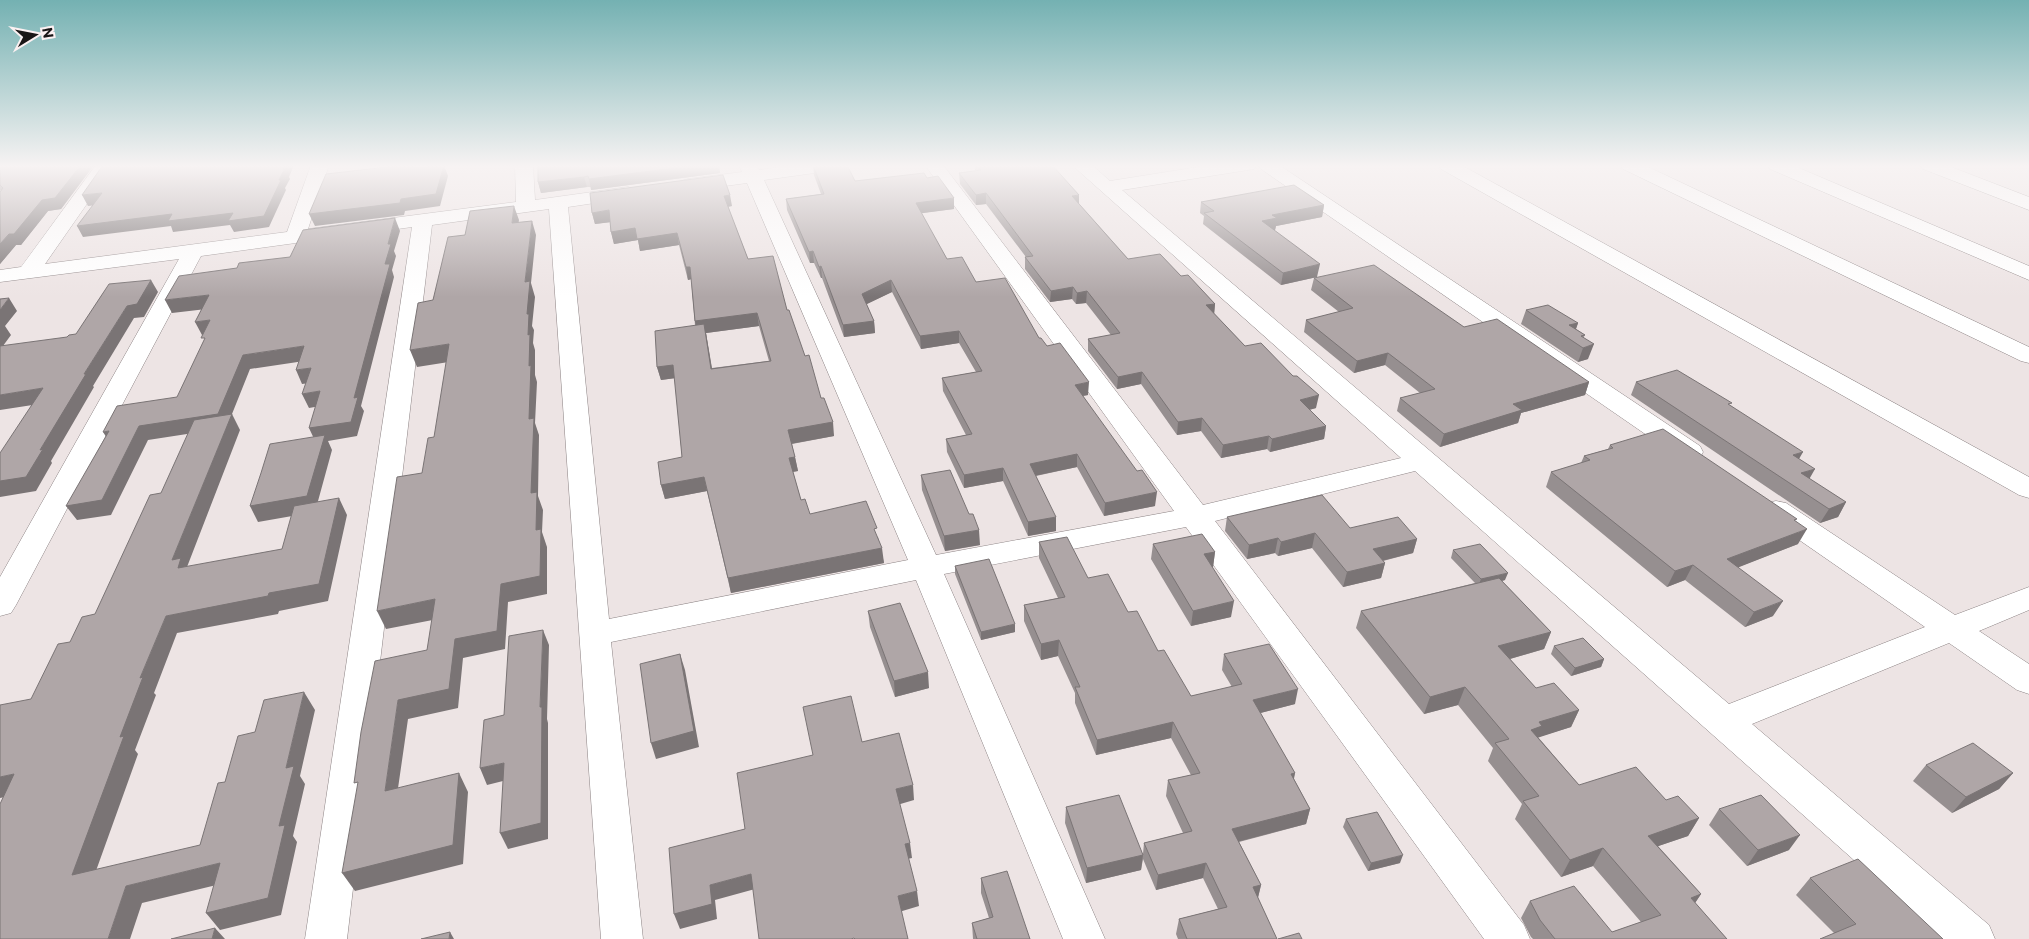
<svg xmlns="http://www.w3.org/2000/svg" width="2029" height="939" viewBox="0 0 2029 939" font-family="Commissioner,sans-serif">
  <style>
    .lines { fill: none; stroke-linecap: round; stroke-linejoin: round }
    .street-casing { stroke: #8c8384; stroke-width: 1 }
    .street { fill: #fff; fill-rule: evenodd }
    .wall { fill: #968f90; fill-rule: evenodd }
    .shaded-wall { fill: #7a7475 }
    .building { fill: #afa6a7; stroke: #7a7475 }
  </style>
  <rect width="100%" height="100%" fill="#ede4e4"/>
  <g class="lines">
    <defs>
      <path id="street" d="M96,165H114L45,264L287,232L311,165H329L308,229L516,202L515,165H533L535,200L628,187L635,189L637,193L635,197L568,207L609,619L908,560L747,183L688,191L681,189L679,185L681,181L688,179L742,172L739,165H757L759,170L794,165H845L842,169L836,170L764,180L936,555L1174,511L925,165H943L1203,505L1401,458L1072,165H1092L1110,181L1211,165H1257L1254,169L1248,170L1122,190L1729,704L1925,627L1766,517L1762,510L1766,503L1776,501L1786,503L1955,615L2029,587V610L1979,631L2029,664V694L2017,690L1949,643L1752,724L1989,925L1995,939H1943L1415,471L1215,521L1524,925L1530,939H1484L1186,527L944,574L1105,939H1063L916,580L611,642L643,939H601L549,209L432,225L347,939H305L412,227L201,256L16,605L11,613L0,616V577L179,259L0,282V270L21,267Z
        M1258,165H1279L1700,446L1703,452L1700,458L1690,460L1680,458L1261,169Z
        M1438,165H1461L2029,477V498L2019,495L1441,169Z
        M1620,165H1644L2029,347V363L2021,361L1623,169Z
        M1767,165H1792L2029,266V280L1770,169Z
        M1920,165H1946L2029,197V210L1923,169Z"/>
    </defs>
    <use href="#street" class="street-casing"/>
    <use href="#street" class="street"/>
  </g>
  <path class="wall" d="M0,165H94L61,209L48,211L21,245H16L0,264V192L1,191L0,190Z
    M538,165H719L720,173L591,190V187H587L541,193L538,182Z
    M813,165L855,181L927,178L954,209L921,213L947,259L976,282L1047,346L1088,395L1083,396L1155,506L1104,516L1077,467L1036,476L1056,531L1028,536L1003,481L964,488L947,452L946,439L966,435L943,391L942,378L976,372L959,343L921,349L892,292L866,304L874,321L875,333L844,337L822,278H821L814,263H810L787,210L786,199L821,194L814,175Z
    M975,165H1052L1079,204L1128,259L1181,276L1215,304L1214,314L1245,346L1316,408L1309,410L1326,426L1324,439L1270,452L1267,449L1221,458L1201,431L1177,435L1141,384L1117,389L1088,351V339L1111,335L1086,303L1076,304L1072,299L1050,302L1025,269V257H1026L986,204L976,205L960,184L959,173L975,171Z
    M1201,202L1324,205L1322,217L1276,226L1275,230H1274L1317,277L1281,285L1203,224L1204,216L1200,213Z
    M732,206L728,207L748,259L787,310L821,398L834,436L792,444L798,471L793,472L801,500L810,514L878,537L884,563L731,593L707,491L665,499L661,485L682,457L675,378L661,380L657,367L695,325L691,279L688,280L679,245L640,251L638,240L614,244L611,232L610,222L595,224L592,213ZM759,326L769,361L712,368L706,333Z
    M1314,278L1464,327L1589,382L1585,395L1521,413L1518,423L1440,447L1397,411L1400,398L1420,393L1385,365L1354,373L1304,332L1306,320L1339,312L1311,290Z
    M1526,310L1578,323L1576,329L1585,335L1583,338L1588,359L1578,362L1521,324Z
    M1636,382L1730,405L1799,459L1809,479L1846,502L1838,517L1820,523L1631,395Z
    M1610,445L1796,521L1798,544L1738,567L1773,616L1745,627L1685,580L1667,587L1546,487L1551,472L1581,463L1584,456L1608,449Z
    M921,475L980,545L945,551L922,490Z
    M1227,517L1350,528L1417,539L1413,553L1383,561L1385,563L1381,578L1343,587L1312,548L1278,556L1275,553L1247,559L1225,531Z
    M1039,542L1088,578L1128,612L1158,651L1191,696L1232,687L1222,670L1224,654L1295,704L1260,713L1295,773L1294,779L1310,809L1306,824L1239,842L1261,885L1258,898L1277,939H1178L1176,934L1179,919L1218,909L1203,878L1156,890L1143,859L1141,870L1086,883L1065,823L1066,807L1143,854L1144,843L1183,833L1166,796L1168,780L1191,775L1171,738L1096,755L1075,703V693L1058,656L1041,660L1024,621V605L1058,598L1039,558Z
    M1153,544L1215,552L1213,567H1212L1231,617L1191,626L1151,559Z
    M1453,550L1505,580L1502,581L1551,632L1544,649L1510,659L1536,688L1579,710L1571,727L1538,737L1579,785L1666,800L1699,818L1688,836L1658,846L1701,894L1695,903L1727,939H1533L1531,937L1521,918L1530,901L1612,932L1641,922L1593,866L1561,877L1515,819L1522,804L1488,761L1493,748L1458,705L1424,714L1356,628L1361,611L1475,583L1451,558Z
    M955,566L1015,632L981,640L955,574Z
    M868,611L929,688L895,697L870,627Z
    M1554,646L1604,659L1601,667L1571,676L1551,654Z
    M1926,765L2013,773L1999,789L1952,813L1913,781Z
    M1719,809L1789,850L1747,866L1709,825Z
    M1346,819L1400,863L1368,871L1343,827Z
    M981,878L1030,939H973L972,923L989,918L981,893Z
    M1810,878L1943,939L1834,933L1796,895Z"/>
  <path class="shaded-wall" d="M81,165H94L61,209L48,211L21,245H16L0,264V244L42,200Z
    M285,165H294L289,177L290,179L285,188L286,190L269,227L234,232L230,225L173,232L171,226L83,237L77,226L279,180Z
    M444,165L448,176L440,206L405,211L404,215L315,226L309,214L401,199Z
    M697,165H719L720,173L591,190L589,179Z
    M584,177L587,187L541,193L538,182Z
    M102,193L107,204L88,206L82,195Z
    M986,193V204L976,205V195Z
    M730,195L732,206L726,207L724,196Z
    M1079,195V206L1072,196Z
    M954,198V209L916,214V203Z
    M1324,205L1322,217L1276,226L1275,230L1260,233L1262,221L1272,215Z
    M514,206L519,220L516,238L512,223Z
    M609,210L612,222L595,224L592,213Z
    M395,218L400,231L394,251L396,256L392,270L394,277L361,406L364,411L357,436L328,441L332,450L315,512L258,522L250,506L316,443L309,428L354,398L385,264L388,244Z
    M532,221L536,235L531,283L535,297L532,326L534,330L533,343L535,350V375L537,382L535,423L539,435L538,496L543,510L542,532L547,547V594L508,602L505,649L463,658L458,708L408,719L395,809L385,791L398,700L455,639L501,584L536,530L531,493L529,419V366L527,314L525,282Z
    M635,228L677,233L679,245L640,251L638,240L614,244L611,232Z
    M813,251L814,263H810L809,252Z
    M1320,264L1317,277L1281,285L1283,273Z
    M821,266L822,278H821L819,267Z
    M686,267H690L692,279L688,280Z
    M151,280L158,292L144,317L134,318L93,386L94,387L51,461L52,463L36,491L0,497V481L40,450L84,374L127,306Z
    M891,280L892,292L863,306L862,294Z
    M1073,287L1072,299L1050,302L1051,291Z
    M1087,291L1086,303L1076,304L1077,293Z
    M209,295L215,308L172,313L165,300Z
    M9,298L17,311L5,326L11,335L0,350V310Z
    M1215,304L1214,315L1206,305Z
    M757,313L759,326L706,333L714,382L697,334L695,321Z
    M210,320L217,333L202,335L195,322Z
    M874,321L875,333L844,337L843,325Z
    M1578,323L1573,337L1569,325Z
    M959,331V343L921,349L920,336Z
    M449,344L455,361L417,367L410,350Z
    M1594,344L1588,359L1578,362L1583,348Z
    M304,346L311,360L250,369L232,414L240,430L187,567L189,585L172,560L226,428L148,440L111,515L77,520L66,506L139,426L243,355Z
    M1388,353L1385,365L1354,373L1357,361Z
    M673,365L676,378L661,380L657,367Z
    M311,368L318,382L302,384L296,370Z
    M1142,372L1141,384L1117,389L1118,377Z
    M1089,382L1088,395L1075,397V385Z
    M1589,382L1585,395L1521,413L1518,423L1440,447L1444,434L1513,404Z
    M43,388L52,402L0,410V395Z
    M320,391L326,405L309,408L302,394Z
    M1319,395L1316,408L1297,413L1300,400Z
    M1202,418L1201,431L1177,435L1178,422Z
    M833,422L834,436L790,444L788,430Z
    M1326,426L1324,439L1270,452L1272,439Z
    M109,431L112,446L103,432Z
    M1269,436L1267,449L1221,458L1223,445Z
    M1803,452L1795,466L1793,455Z
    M1077,454V467L1029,477L1030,464Z
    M795,457L798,471L791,472L789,458Z
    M1003,468V481L964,488V475Z
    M1815,469L1807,483L1801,473Z
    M704,477L707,491L665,499L661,485Z
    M1157,492L1155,506L1104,516L1105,503Z
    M339,498L347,515L328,601L279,611L278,614L177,633L154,693L156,695L135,750L138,754L88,893L72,875L140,678L166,616L269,593Z
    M1846,502L1838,517L1820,523L1829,509Z
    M1056,517V531L1028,536V522Z
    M1807,529L1798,544L1719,575L1727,559Z
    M979,530L980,545L945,551L944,536Z
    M1315,533L1312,548L1278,556L1281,542Z
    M1278,538L1275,553L1247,559L1249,545Z
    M1417,539L1413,553L1369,564L1373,549Z
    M882,548L884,563L731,593L728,578Z
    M1215,552L1213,567L1201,570L1204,554Z
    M1385,563L1381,578L1343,587L1347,572Z
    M1693,565L1685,580L1667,587L1675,571Z
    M1508,573L1505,580L1478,587L1481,579Z
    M435,599L443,618L386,629L377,611Z
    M1234,601L1231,617L1191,626L1193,611Z
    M1783,601L1773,616L1745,627L1754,612Z
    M1015,624V632L981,640V632Z
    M543,630L549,645L547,719L548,723V839L508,849L500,833L540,707Z
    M1551,632L1544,649L1492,664L1498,646Z
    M1059,640L1058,656L1041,660V644Z
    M680,654L685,670L699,747L656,759L651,743Z
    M1604,659L1601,667L1571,676L1575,668Z
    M928,672L929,688L895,697L894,681Z
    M1465,687L1458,705L1424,714L1430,697Z
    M1298,689L1295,704L1249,716L1253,700Z
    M304,692L315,710L300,776L305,784L293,836L297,842L281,915L220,930L206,913L279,826L286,768Z
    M1579,710L1571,727L1537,738L1531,730L1539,722Z
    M1173,722L1171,738L1096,755L1097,740Z
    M504,763L511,779L487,785L480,768Z
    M459,773L468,792L463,864L355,891L342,873Z
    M1295,773L1291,789V774Z
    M2013,773L1999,789L1952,813L1966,797Z
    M14,774L30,792L0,798V777Z
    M913,785L914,800L897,805L896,789Z
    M1310,809L1306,824L1229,844L1232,829Z
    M1699,818L1688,836L1638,853L1648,836Z
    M1800,835L1789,850L1747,866L1758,850Z
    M910,843L912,858L907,859L905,844Z
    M1603,848L1593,866L1561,877L1570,860Z
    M1143,855L1141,870L1086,883L1087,868Z
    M1403,855L1400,863L1368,871L1371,863Z
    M220,863L233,881L142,903L130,939H108L126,886Z
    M1206,863L1203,878L1156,890L1158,875Z
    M751,874L755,889L715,900L717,919L680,929L674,914L710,885Z
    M1261,885L1257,901L1253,887Z
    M917,891L919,906L899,912L898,896Z
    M1701,894L1689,912L1691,898Z
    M215,928L225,939H212Z
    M450,932L454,939H449Z"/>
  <path class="building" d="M0,165H81L55,198L42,200L14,234H9L0,244V192L3,188L0,185Z
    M103,165H285L283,169L285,168L279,180H281L264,216L228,221L233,213L168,221L172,214L77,226L102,193L82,195Z
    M405,165H416L415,168L444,165L436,194L401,199L400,203L309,214L326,174Z
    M538,165H697L589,179L588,176L584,177L538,182Z
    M813,165H847L855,181L924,173L927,178L938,176L954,198L916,203L947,259L962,257L976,282L1005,278L1039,338H1041L1047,346L1060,343L1089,382L1075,385L1137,471L1142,470L1157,492L1105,503L1077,454L1030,464L1056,517L1028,522L1003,468L964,475L946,439L972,434L942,378L982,371L959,331L920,336L891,280L862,294L874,321L843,325L821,266L819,267L813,251L809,252L786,199L824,194Z
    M977,165H1052L1079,195L1072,196L1128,259L1160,254L1181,276L1188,275L1215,304L1206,305L1245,346L1261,343L1293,376H1297L1319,395L1300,400L1326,426L1272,439L1269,436L1223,445L1202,418L1178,422L1142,372L1118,377L1088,339L1120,333L1087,291L1077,293L1073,287L1051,291L1025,257L1033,256L986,193L976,195L959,173L981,170Z
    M723,175L730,195L724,196L748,259L773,256L787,310H789L805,356L809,355L821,398H824L833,422L788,430L795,457L789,458L801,500L805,499L810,514L866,501L877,528L874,529L882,548L728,578L704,477L661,485L658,462L682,457L673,365L657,367L655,331L704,324L711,369L771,361L757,313L695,321L690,267H686L677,233L637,239L635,228L611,232L609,210L592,213L590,193Z
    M1294,185L1324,205L1272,215L1277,218L1262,221L1320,264L1283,273L1204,213L1214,211L1201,202Z
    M514,206L512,223L532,221L525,282L530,281L527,314H529L528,335L530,334L529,366L531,365L529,419L534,418L531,493L537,492L536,530L541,529L540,576L501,584L497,631L455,639L449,689L398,700L385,791L459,773L453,845L342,873L358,782L354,783L361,732L375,661L427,650L435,599L377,611L397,477L422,473L428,438L434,437L449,344L410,350L418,303L433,300L448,237L465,235L470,211Z
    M395,218L388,244H391L385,264H390L354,398L358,397L351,422L309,428L320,391L302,394L311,368L296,370L304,346L243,355L218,414L139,426L102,500L66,506L109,431L103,432L117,406L177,397L205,338H201L210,320L195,322L209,295L165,300L179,276L237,268L239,263L290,257L303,230Z
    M1374,265L1464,327L1497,319L1589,382L1513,404L1522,410L1444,434L1400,398L1435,389L1388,353L1357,361L1306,320L1353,308L1314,278Z
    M151,280L137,304L127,306L84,374H86L40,450L43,449L26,477L0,481V453L43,388L0,395V346L67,337L69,335L76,334L109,284Z
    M9,298L0,310V299Z
    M1548,305L1578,323L1569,325L1585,335L1581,336L1594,344L1583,348L1526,310Z
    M1677,370L1732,403L1728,404L1803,452L1793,455L1815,469L1801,473L1846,502L1829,509L1636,382Z
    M232,414L172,560L181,558L178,568L282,549L294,506L339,498L319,584L269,593L268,596L166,616L140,678L143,677L120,737L124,736L72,875L200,845L218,783L225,782L238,736L255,732L264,700L304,692L286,768L294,766L279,826L285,825L268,898L206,913L220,863L126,886L108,939H0V804L14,774L0,777V705L31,699L58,644L70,642L82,617L95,614L150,495L161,493L194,420Z
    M1663,429L1797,519L1794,520L1807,529L1727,559L1783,601L1754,612L1693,565L1675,571L1551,472L1590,460L1584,456L1613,448L1610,445Z
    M325,435L307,496L250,506L261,473L270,444Z
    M950,470L969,514H973L979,530L944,536L921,475Z
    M1322,495L1350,528L1398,517L1417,539L1373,549L1385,563L1347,572L1315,533L1281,542L1278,538L1249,545L1227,517Z
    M1202,534L1215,552L1204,554L1234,601L1193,611L1153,544Z
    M1067,537L1088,578L1108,574L1128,612L1137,611L1158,651L1164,650L1191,696L1242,684L1224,654L1269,644L1298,689L1253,700L1295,773L1291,774L1310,809L1232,829L1261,885L1253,887L1277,939H1187L1179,919L1227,907L1206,863L1158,875L1144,843L1192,831L1168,780L1200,773L1173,722L1097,740L1075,687H1080L1059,640L1041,644L1024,605L1065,597L1039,542Z
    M1480,544L1508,573L1481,579L1453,550Z
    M989,559L1015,624L981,632L955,566Z
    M1499,578L1551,632L1498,646L1536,688L1554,683L1579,710L1539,722L1542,726L1531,730L1579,785L1636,767L1666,800L1678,796L1699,818L1648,836L1701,894L1691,898L1727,939H1555L1540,920L1530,901L1574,886L1612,932L1661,915L1603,848L1570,860L1523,801L1539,796L1495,743L1509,739L1465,687L1430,697L1361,611Z
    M900,603L928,672L894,681L868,611Z
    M543,630L540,707H542L541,823L500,833L504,763L480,768L484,720L504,715L509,636Z
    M1583,638L1604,659L1575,668L1554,646Z
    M680,654L694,731L651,743L640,664Z
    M851,696L862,742L899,733L913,785L896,789L910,843L905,844L917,891L898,896L908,939H855L854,938L851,939H759L751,874L710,885L712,904L674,914L669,848L745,829L737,773L813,755L803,707Z
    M1973,743L2013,773L1966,797L1926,765Z
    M1119,795L1143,855L1087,868L1066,807Z
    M1761,795L1800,835L1758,850L1719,809Z
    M1377,812L1403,855L1371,863L1346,819Z
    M1858,859L1943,939H1820L1856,924L1810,878Z
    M1007,871L1030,939H977L972,923L993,917L981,878Z
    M215,928L212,939H171Z
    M450,932L449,939H421Z
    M1299,933L1302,939H1278Z"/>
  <linearGradient id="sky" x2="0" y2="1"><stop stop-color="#74b1b2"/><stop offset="0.56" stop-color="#f7f3f3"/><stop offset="1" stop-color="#f7f3f3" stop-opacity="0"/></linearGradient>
  <rect width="2029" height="297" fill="url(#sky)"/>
  <g transform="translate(35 35) rotate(80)" stroke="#fbf1f2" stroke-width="4" paint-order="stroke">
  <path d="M0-4L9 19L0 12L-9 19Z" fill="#191616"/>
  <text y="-8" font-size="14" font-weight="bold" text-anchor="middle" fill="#191616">N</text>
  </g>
</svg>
